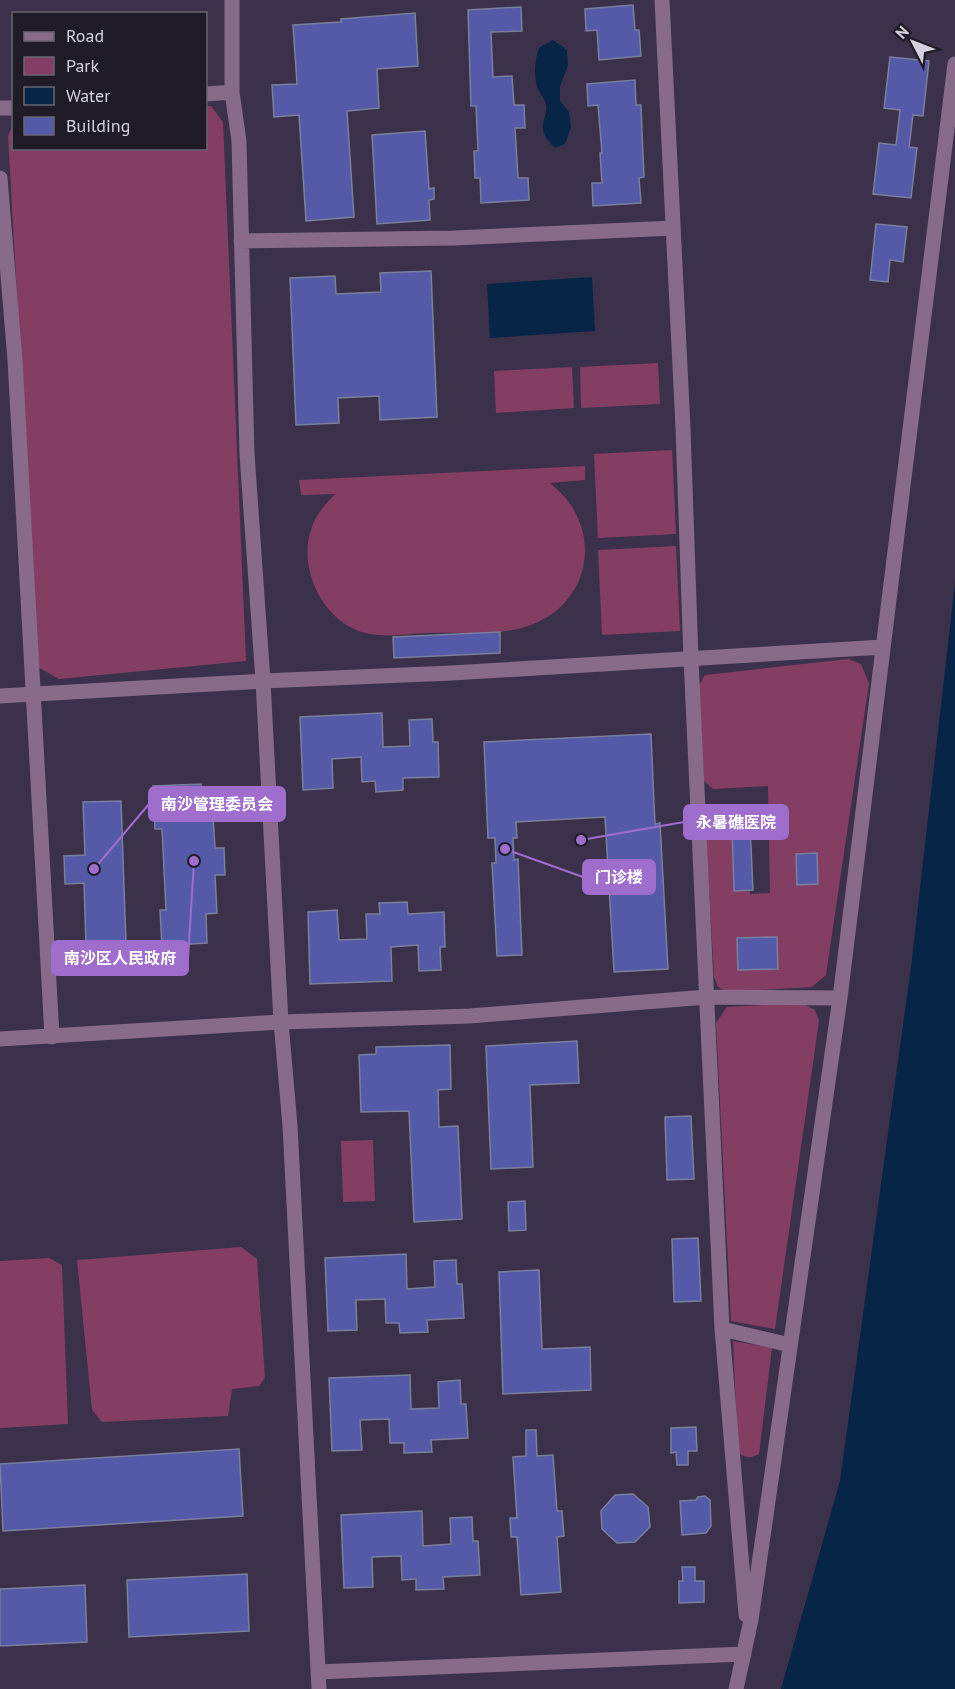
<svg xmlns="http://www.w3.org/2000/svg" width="955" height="1689" viewBox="0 0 955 1689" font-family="'PT Sans','Noto Sans SC',sans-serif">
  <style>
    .green { fill: #843e64 }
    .water { fill: #062547 }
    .building { fill: #555aa8; stroke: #7a7f9c; stroke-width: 1.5 }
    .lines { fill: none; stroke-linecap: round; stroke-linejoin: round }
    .minor { stroke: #876b88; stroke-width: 15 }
    .leader { fill: none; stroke: #9f6ecc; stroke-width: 2 }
    .callout-dot { fill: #9f6ecc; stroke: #201c27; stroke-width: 2 }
    .callout { fill: #9f6ecc; stroke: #9f6ecc; stroke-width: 2 }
    .callout-label { font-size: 16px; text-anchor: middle; font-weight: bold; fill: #fff }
  </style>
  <rect width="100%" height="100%" fill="#3b314a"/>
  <path class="green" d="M206,106H211L223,122L246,661L59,679L38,667L8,136L13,124L14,148H206Z
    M658,363L660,404L581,408L580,367Z
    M572,367L574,408L496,413L494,371Z
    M672,450L676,534L598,538L594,454Z
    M585,466V480L550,483C560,492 570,501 576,514C597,555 580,604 536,623C504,637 463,632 428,633C404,634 374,640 352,628C318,611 298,563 312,527C316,514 326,504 335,494L301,495L299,480Z
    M676,546L680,631L602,635L598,550Z
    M848,659L861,664L869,683L826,975L812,987L728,992L718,987L714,977L705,815L712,805L738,804L746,810L750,894L770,893L768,786L713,789L704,781L699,685L705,675Z
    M802,1003L815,1010L819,1021L775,1329L731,1321L716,1023L727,1007Z
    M373,1140L375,1201L343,1202L341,1141Z
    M241,1247L257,1259L265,1378L259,1386L232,1389L228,1416L102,1422L92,1410L77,1260Z
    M49,1258L62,1265L68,1424L0,1428V1261Z
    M733,1341L772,1348L759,1454C751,1458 746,1459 738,1452Z"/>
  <path class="water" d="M553,40L567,50L568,66L560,86V101L569,112L571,127L565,144L555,148C531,125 551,120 545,101C543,97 540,93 538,89C533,75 535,61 539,48Z
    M592,277L595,331L490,338L487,284Z
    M955,583V1689H781L840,1481L911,967Z"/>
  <path class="building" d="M633,5L635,30H639L641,56L599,60L597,30L586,31L585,9Z
    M521,7L522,31L491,32L493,77L512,76L514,105H524L525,128H515L518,178H528L529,200L481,203L480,178H475L474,151H478L476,106H471L468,10Z
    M415,13L418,66L377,69L379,108L347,111L354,217L306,221L299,115L274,117L272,85L297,84L293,25L341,22V19Z
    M890,57L929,61L923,116L913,115L909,147L917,148L911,198L873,194L879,143L896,145L900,110L884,108Z
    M635,80L636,105H641L642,132L644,177L639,178L641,203L593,206L592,183H602L600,153H602L598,105L588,106L587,84Z
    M425,131L429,189L434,188V199L429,200L430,220L377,224L372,135Z
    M876,224L907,227L903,262L890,260L888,282L870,280Z
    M431,271L437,417L380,420L379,396L338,398L339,423L296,425L290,278L335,276L336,294L381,292L380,273Z
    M500,632V653L394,658L393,637Z
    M382,713L383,747L410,746L409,720L432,719L433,742H438L439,777L403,778V790L376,792L375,781L362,782L361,757L332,759L333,788L303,790L300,717Z
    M651,734L655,824L660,823L668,969L614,972L605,817L516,822L517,838H513L514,860L518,859L522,955L497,956L492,863H496L495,838H488L484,742Z
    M201,784L203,817L213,816L215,848H224L225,875H215L217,913L206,914L207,943L162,946L160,910H166L162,829H155L153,786Z
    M121,801L126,943L86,945L84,883L65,884L64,856L85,855L83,802Z
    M750,825L753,890L734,891L732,826Z
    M817,853L818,884L797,885L796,854Z
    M407,902L408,914L444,912L445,947H440L441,970L419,971L418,945L391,947L392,981L310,984L308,912L337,910L339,940L367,939L366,914H380L379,903Z
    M777,937L778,969L738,970L737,938Z
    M577,1041L579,1083L530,1085L533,1167L491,1169L486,1046Z
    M450,1045L451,1089L438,1090L439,1127L458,1126L462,1219L414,1222L409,1111L361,1112L359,1055L376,1054V1047Z
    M691,1116L694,1179L667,1180L665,1117Z
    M525,1201L526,1230L509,1231L508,1202Z
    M698,1238L701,1301L674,1302L672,1239Z
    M406,1254L407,1289L435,1287L434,1261L456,1260L457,1284H462L464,1318L427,1320L428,1332L400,1333L399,1323H386L385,1299L356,1300L357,1330L328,1331L325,1258Z
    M539,1270L542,1349L590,1347L591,1390L503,1394L499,1272Z
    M410,1375L411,1409L439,1408L438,1382L460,1380L461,1404H466L468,1438L431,1440L432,1452L404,1453V1443H390L389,1419L360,1420L362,1450L332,1451L329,1378Z
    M696,1427L697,1451H688V1465H677L676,1452L671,1453V1428Z
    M526,1430H536L537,1456L553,1455L557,1511H562L564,1536L557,1537L561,1592L521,1595L517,1537H511L510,1518H517L513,1457L526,1456Z
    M239,1449L243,1516L3,1531L0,1464Z
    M633,1494L648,1507L650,1527L635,1542L617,1543L602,1529L601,1511L615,1495Z
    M705,1496L710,1500L711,1526L706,1533L682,1535L680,1501L696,1500L698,1497Z
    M422,1511L423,1546L451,1544L450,1518L472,1517L473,1541H478L480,1575L443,1577L444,1589L416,1590V1579L402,1580L401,1556L372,1557L373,1587L344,1588L341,1515Z
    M682,1567H695V1581H704V1602L679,1603V1581H683Z
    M247,1574L249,1631L129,1637L127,1580Z
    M85,1585L87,1642L0,1646V1589Z"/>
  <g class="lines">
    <path class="minor" d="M232,0V92L239,141L247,454L263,681L281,1022L290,1126L319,1689
      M662,0L683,428L691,659L722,1329L746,1615
      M206,94L232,92
      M0,108H14
      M0,178L15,360L52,1037
      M241,241L455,238L673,228
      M0,696L263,681L452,673L883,647
      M0,1039L281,1022L470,1016L707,997L840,998
      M722,1329L790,1345
      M318,1672L744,1654
      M736,1689L751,1620L840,998L955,64"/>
  </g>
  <path class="leader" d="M94 869L149 804M581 840L684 822M505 849L583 877M194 861L188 958"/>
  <g class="callout-dot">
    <circle cx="94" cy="869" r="6"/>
    <circle cx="581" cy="840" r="6"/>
    <circle cx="505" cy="849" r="6"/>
    <circle cx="194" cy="861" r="6"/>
  </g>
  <g class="callout">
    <rect x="149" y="787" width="136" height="34" rx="6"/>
    <rect x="684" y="805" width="104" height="34" rx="6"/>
    <rect x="583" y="860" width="72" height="34" rx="6"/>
    <rect x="52" y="941" width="136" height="34" rx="6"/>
  </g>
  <g class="callout-label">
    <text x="217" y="810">南沙管理委员会</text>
    <text x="736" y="828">永暑礁医院</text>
    <text x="619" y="883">门诊楼</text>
    <text x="120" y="964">南沙区人民政府</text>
  </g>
  <rect x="12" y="12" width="195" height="138" fill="#201c27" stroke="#686471" stroke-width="1.5"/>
  <rect x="24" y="32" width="30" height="9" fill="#876b88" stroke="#686471" stroke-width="1.5"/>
  <text x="66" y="42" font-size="18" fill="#d5d0df">Road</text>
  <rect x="24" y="57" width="30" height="18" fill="#843e64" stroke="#686471" stroke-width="1.5"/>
  <text x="66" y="72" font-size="18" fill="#d5d0df">Park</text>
  <rect x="24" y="87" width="30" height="18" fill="#062547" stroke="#686471" stroke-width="1.5"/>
  <text x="66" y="102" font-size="18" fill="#d5d0df">Water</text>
  <rect x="24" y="117" width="30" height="18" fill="#555aa8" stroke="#686471" stroke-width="1.5"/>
  <text x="66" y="132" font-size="18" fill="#d5d0df">Building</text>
  <g transform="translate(913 42) rotate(312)" stroke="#201c27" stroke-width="4.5" paint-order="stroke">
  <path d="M0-4.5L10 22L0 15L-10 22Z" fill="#d5d0df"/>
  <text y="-9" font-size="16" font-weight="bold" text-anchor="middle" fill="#d5d0df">N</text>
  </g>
</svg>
